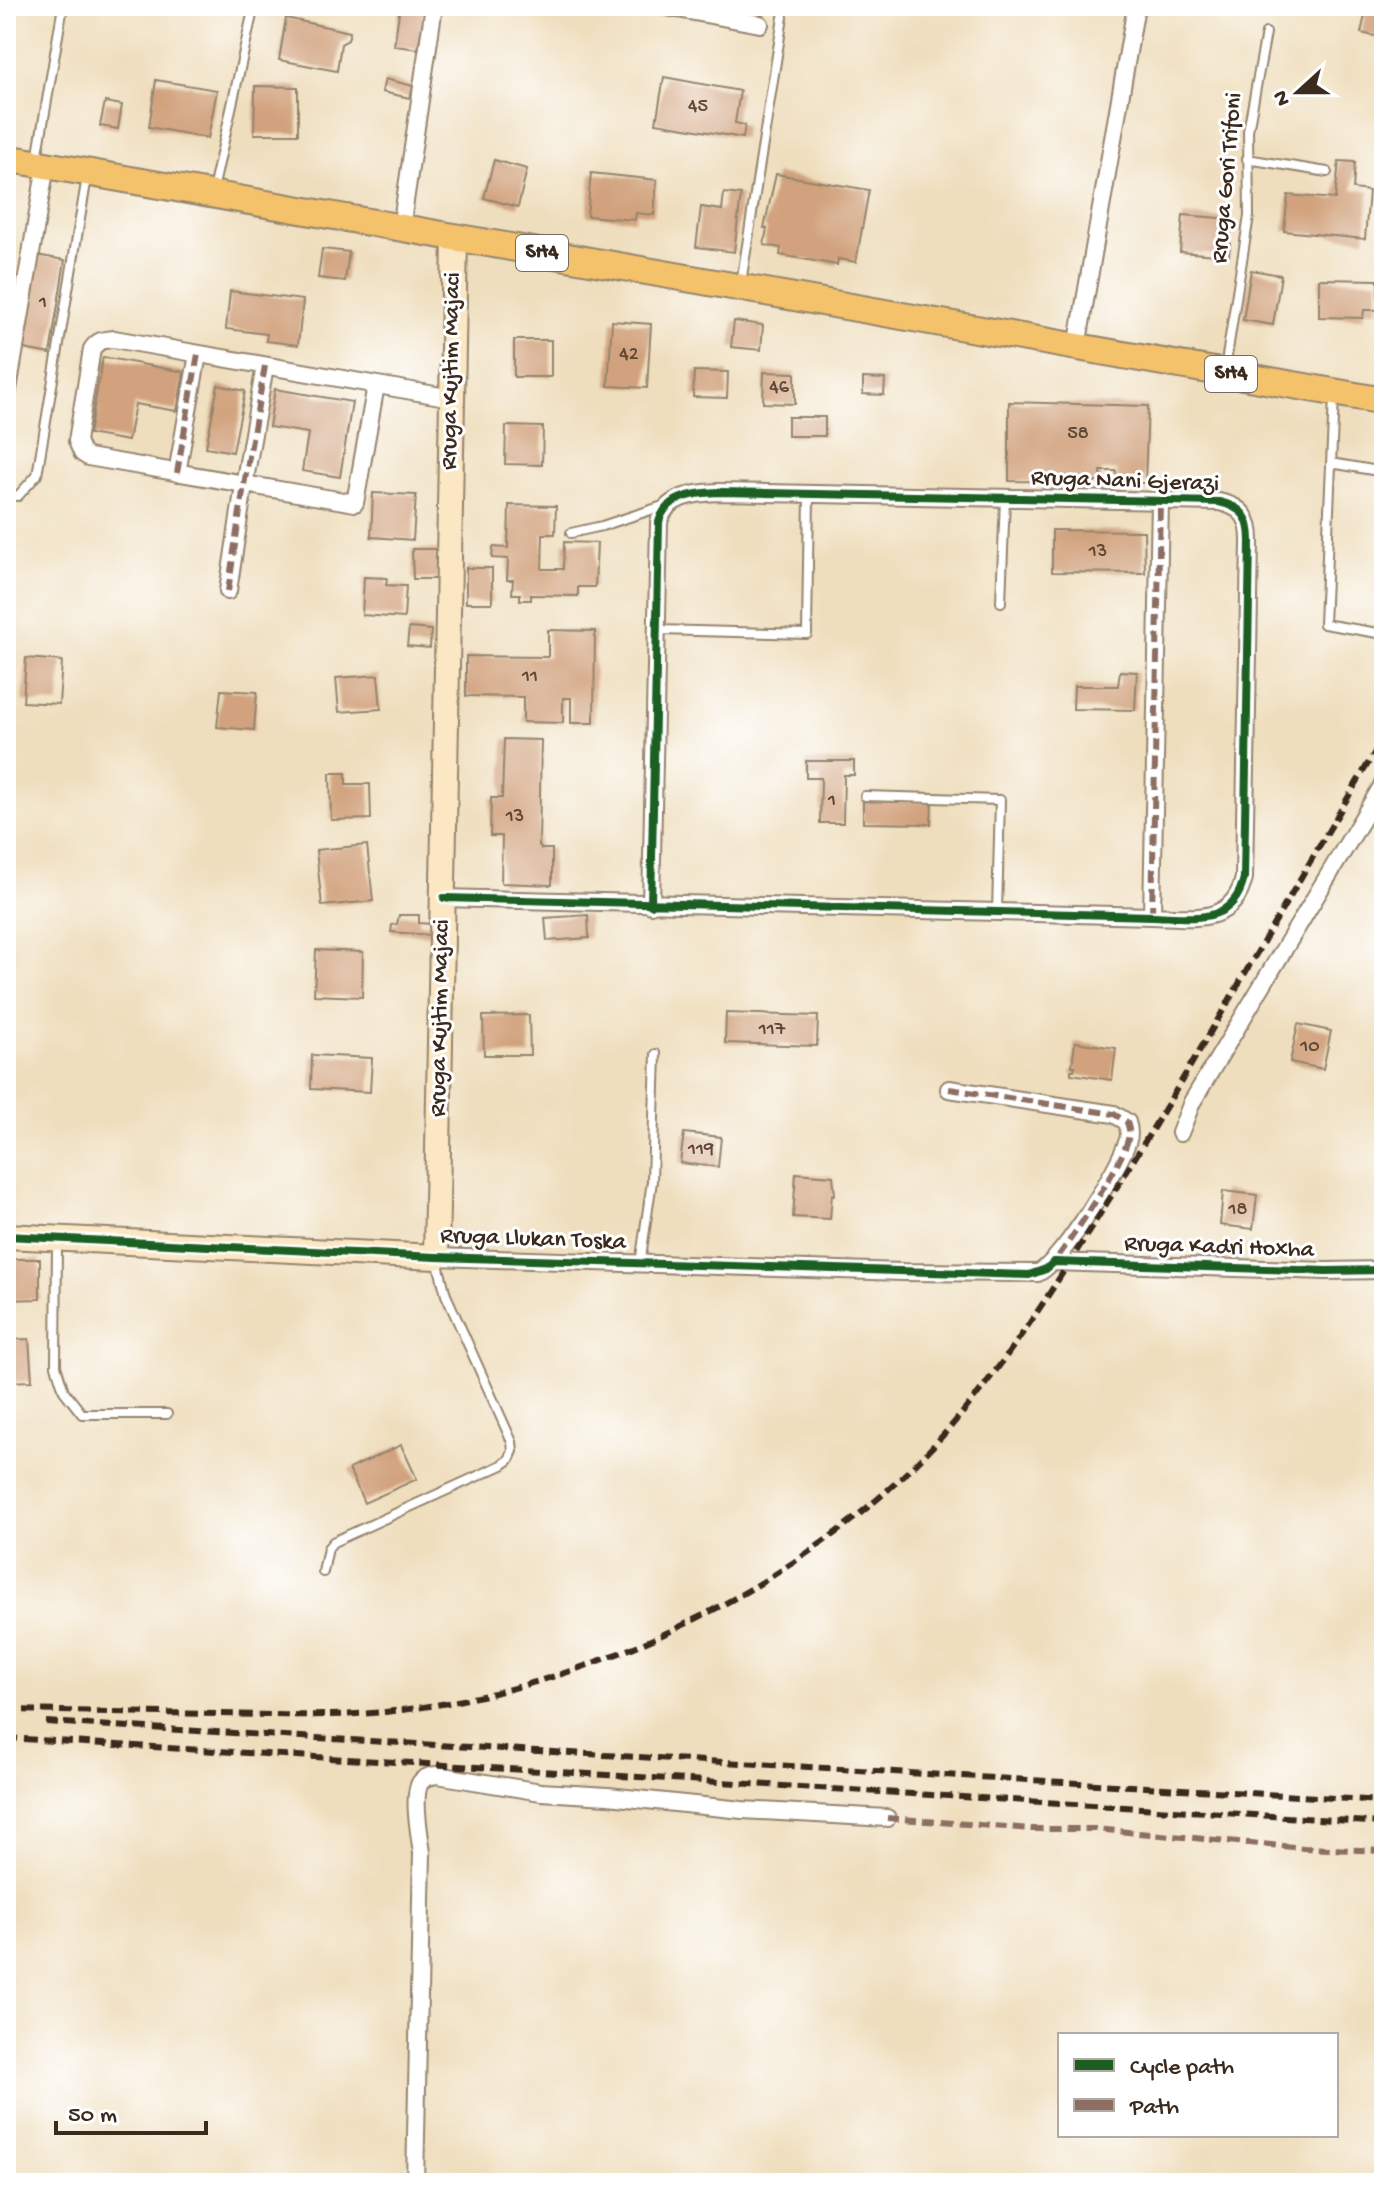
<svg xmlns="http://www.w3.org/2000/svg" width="1390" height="2189" viewBox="0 0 1390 2189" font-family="'Gochi Hand',sans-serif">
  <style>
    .building { fill: #d1a27d }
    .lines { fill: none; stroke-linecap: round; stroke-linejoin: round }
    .lane-casing { stroke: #95846e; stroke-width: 12 }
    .street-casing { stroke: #95846e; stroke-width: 20 }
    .secondary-casing { stroke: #95846e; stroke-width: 28 }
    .primary-casing { stroke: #95846e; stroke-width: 30 }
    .lane { stroke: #fff; stroke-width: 8 }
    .street { stroke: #fff; stroke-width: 16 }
    .secondary { stroke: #fbe7c3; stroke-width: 24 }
    .primary { stroke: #f4c26a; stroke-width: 26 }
    .rail { stroke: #3b2a1e; stroke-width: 6; stroke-dasharray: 12 6; stroke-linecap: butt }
    .quiet { stroke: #8d6e63; stroke-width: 6; stroke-dasharray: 12 6; stroke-linecap: butt }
    .cycleway-casing { stroke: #fff; stroke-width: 13 }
    .cycleway { stroke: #1b5e20; stroke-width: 8 }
    .labels { text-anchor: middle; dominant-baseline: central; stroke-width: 6; stroke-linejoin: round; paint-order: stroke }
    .number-label { font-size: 20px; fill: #604836 }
    .shield { fill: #fff; stroke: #766a62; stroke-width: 2 }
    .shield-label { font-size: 22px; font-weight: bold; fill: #3b2a1e }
    .street-label { font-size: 24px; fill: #3b2a1e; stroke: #fff }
  </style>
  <rect width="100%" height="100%" fill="#fff"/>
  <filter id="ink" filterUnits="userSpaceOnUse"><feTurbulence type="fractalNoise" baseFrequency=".0125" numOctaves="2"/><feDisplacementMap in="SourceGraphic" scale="16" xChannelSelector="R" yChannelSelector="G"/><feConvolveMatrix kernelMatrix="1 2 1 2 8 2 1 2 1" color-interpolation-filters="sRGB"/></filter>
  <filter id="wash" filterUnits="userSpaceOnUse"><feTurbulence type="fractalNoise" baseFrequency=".006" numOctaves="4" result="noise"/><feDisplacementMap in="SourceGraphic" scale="32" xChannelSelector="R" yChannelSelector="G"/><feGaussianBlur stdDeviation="1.8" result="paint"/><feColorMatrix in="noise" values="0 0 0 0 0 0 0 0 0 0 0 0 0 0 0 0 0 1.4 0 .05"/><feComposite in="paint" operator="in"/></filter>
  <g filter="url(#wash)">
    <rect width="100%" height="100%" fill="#efdebd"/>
    <g id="blocks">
      <path class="building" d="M400,6L425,9L418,49L394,46Z
        M495,6H516L515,11Z
        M1367,6H1384V38L1361,33Z
        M286,18L350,32L348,40L341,44L337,71L279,60Z
        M664,77L740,91L735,123L745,125L743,138L656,123Z
        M385,79L413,86L410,98L382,92Z
        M156,80L217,90L208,138L149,127Z
        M255,86L298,87V134H254Z
        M105,102L122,105L118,129L100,126Z
        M494,160L527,169L518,207L484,198Z
        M1339,161L1355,162L1353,189L1369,191L1365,239L1284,231L1288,195L1335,199Z
        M591,173L657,180L654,215L636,213L635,220L587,216Z
        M776,174L869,190L856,262L838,259L837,265L780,255L781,248L764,245L767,228H764Z
        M724,193L741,195L734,252L696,247L701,207L722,210Z
        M1183,215L1232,219L1229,256L1180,252Z
        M322,249L349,252L345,281L318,278Z
        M36,255L65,260L50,354L24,349L22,346Z
        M1251,270L1281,275L1273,325L1243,320Z
        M1319,279L1378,280V310H1364L1363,318L1319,317Z
        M230,291L303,300L298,345L266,341L267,334L226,329Z
        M612,321L651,324L647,388L608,386Z
        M734,321L763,325L761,350L731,347Z
        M514,340H551V377H514Z
        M103,357L184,372L177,411L135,404L128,441L89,434Z
        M694,371L728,372L727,398L693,397Z
        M764,372L795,373V404L763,403Z
        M863,378L885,379L884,395L863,394Z
        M218,385L245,391L233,452L206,447Z
        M275,389L352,402L340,477L302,471L308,433L269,427Z
        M1009,402L1148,406L1145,483H1118L1116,471H1101L1102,482L1009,481Z
        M788,417H825V436H788Z
        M506,426L543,427L542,465L505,464Z
        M373,493L416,495L413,540L371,537Z
        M509,505L556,506L555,534H543L542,569H563L564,542L597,543L595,587H578V596L531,595V600H520V594H512L513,580H507L508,559L492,558L493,547L508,548Z
        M1052,530L1144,531L1145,573L1052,572Z
        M412,549H438V579H413Z
        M466,568H492V603H466Z
        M364,577L387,578L386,585L406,586L404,618L362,615Z
        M409,628L431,630L430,648L407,646Z
        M548,630L595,631L594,723H571V698H563V723L523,722V697L466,696V656L548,657Z
        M26,658L62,661L59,704L23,702Z
        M1120,671L1137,672L1135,710L1073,709L1074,686H1118Z
        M378,675L381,709L339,712L336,678Z
        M221,690L257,692L254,730L217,727Z
        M504,739L541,740L539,845L541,849H552V885L501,883L502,836H490L491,798H502Z
        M806,761H854V775H844L843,823H820L821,778H806Z
        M330,773H346V784H370L371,819L331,820Z
        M863,801L932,802L931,824L863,823Z
        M367,845L373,901L322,906L316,850Z
        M399,915H419V923L431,924V935L391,932L392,925L397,924Z
        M588,915L589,938L547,941L545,918Z
        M316,950L363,952L362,997L314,995Z
        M726,1013L818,1016L817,1046L725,1043Z
        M529,1015L530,1055H484L483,1016Z
        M1298,1024L1331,1031L1323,1069L1290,1062Z
        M1075,1042L1116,1048L1112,1080L1071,1074V1070H1074L1075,1066H1072Z
        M312,1055L372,1058L370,1092L311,1089Z
        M684,1133L721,1137L718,1167L680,1163Z
        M796,1173L833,1176L835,1195L832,1194L830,1219L793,1217Z
        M1223,1191L1257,1195L1253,1229L1220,1225Z
        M6,1259H40V1299L6,1300Z
        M29,1339L32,1381L6,1382V1340Z
        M401,1445L417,1479L364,1503L349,1469Z"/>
    </g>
  </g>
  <g filter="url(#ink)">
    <use href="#blocks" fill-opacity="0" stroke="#95846e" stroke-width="2"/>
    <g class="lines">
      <defs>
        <path id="lane" d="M37,159L63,6
          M1247,159L1327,172
          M213,190L254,6
          M741,283L783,17
          M1225,369L1249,216L1248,131L1266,33
          M1334,397L1324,624L1384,634
          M1331,463L1384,472
          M6,495L18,496L37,475L87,177
          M571,533L602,526L666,505
          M1001,602L1005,498
          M658,630L807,634L809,495
          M865,796L1000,800L997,912
          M57,1243L56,1366L64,1391L82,1414H167
          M640,1264L652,1181L656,1054
          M323,1572L328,1548L333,1542L502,1465L509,1460L513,1451L512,1442L446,1295L437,1260"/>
        <path id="street" d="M661,6L760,24
          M401,228L434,6
          M1077,347L1136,6
          M376,385L355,503L88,457L82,453L77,441L92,349C98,340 103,340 114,339L452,398
          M6,401L46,165
          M177,473L198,354
          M228,591L244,485L265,366
          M444,898L1152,916C1192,917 1233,926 1244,878L1250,541C1250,518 1243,507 1219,502L718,492C694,493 666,496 659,522L651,905
          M1152,916L1160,501
          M1180,1133L1192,1102L1384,783
          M436,1257L903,1272L1038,1273C1063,1261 1119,1168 1128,1140C1130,1133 1129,1128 1127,1122L1114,1114L949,1089
          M1054,1262L1326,1271L1384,1270
          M415,2183L422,1853C420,1837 412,1797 420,1783C424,1777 430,1776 437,1775L541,1792L608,1796L742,1810L887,1818"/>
        <path id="secondary" d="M6,1236L436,1257L455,238"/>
        <path id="primary" d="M6,158L1384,401"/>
      </defs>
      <use href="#lane" class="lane-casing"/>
      <use href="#street" class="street-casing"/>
      <use href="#secondary" class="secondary-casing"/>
      <use href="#primary" class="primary-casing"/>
      <use href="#lane" class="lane"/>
      <use href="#street" class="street"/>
      <use href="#secondary" class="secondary"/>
      <use href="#primary" class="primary"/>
      <path class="rail" d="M6,1710C77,1711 148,1713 219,1714C274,1715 331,1717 385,1712C588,1691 809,1585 945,1433C1009,1361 1059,1279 1110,1198C1205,1046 1292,890 1384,737
        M46,1722L1384,1801
        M6,1738L1384,1823"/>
      <path class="quiet" d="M177,473L198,354
        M228,591L244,485L265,366
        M1152,916L1160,501
        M949,1089L1114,1114L1127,1122C1128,1126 1130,1130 1129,1134C1128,1157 1070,1241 1054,1262
        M887,1818L1032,1829H1095L1304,1848L1384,1851"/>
      <defs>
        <path id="cycleway" d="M444,898L1152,916C1192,917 1233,926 1244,878L1250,541C1250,518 1243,507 1219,502L718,492C694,493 666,496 659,522L651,905
          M6,1236L436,1257L1029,1275L1046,1269L1054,1262L1326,1271L1384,1270"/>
      </defs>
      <use href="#cycleway" class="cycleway-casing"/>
      <use href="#cycleway" class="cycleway"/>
    </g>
  </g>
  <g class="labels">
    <g class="number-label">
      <text x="698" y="107">45</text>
      <text x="43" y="303">1</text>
      <text x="629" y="355">42</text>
      <text x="779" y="388">46</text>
      <text x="1078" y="434">58</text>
      <text x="1098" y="552">13</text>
      <text x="530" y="677">11</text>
      <text x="832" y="801">1</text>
      <text x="515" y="817">13</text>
      <text x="772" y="1030">117</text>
      <text x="1310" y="1047">10</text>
      <text x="701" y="1150">119</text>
      <text x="1238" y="1210">18</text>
    </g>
    <g class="shield">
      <rect x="516" y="235" width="52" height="36" rx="6"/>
      <rect x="1205" y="356" width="52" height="36" rx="6"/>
    </g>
    <g class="shield-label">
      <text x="542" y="253">SH4</text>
      <text x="1231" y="374">SH4</text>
    </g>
    <g class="street-label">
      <text transform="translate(1228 178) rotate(-85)">Rruga Gori Trifoni</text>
      <text transform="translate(452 371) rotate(-89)">Rruga Kujtim Majaci</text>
      <text transform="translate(1125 482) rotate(2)">Rruga Nani Gjerazi</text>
      <text transform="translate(441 1018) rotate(-89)">Rruga Kujtim Majaci</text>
      <text transform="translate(533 1240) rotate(2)">Rruga Llukan Toska</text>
      <text transform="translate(1219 1248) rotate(2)">Rruga Kadri Hoxha</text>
    </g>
  </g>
  <rect width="1390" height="2189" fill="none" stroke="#fff" stroke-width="32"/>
  <rect x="1058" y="2033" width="280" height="104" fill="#ffffff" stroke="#b1aaa5" stroke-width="2"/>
  <rect x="1074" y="2059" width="40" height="12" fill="#1b5e20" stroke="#b1aaa5" stroke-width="2"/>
  <text x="1130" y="2073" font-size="24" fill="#3b2a1e">Cycle path</text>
  <rect x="1074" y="2099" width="40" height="12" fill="#8d6e63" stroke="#b1aaa5" stroke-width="2"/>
  <text x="1130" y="2113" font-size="24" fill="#3b2a1e">Path</text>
  <g transform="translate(1298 92) rotate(249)" stroke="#ffffff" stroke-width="6" paint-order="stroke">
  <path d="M0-6L14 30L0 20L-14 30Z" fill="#3b2a1e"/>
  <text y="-12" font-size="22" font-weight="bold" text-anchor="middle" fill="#3b2a1e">N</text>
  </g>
  <path d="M56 2121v12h150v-12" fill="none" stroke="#3b2a1e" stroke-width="4"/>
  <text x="68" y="2121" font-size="24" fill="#3b2a1e" stroke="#ffffff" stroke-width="6" paint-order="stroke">50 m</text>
</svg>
